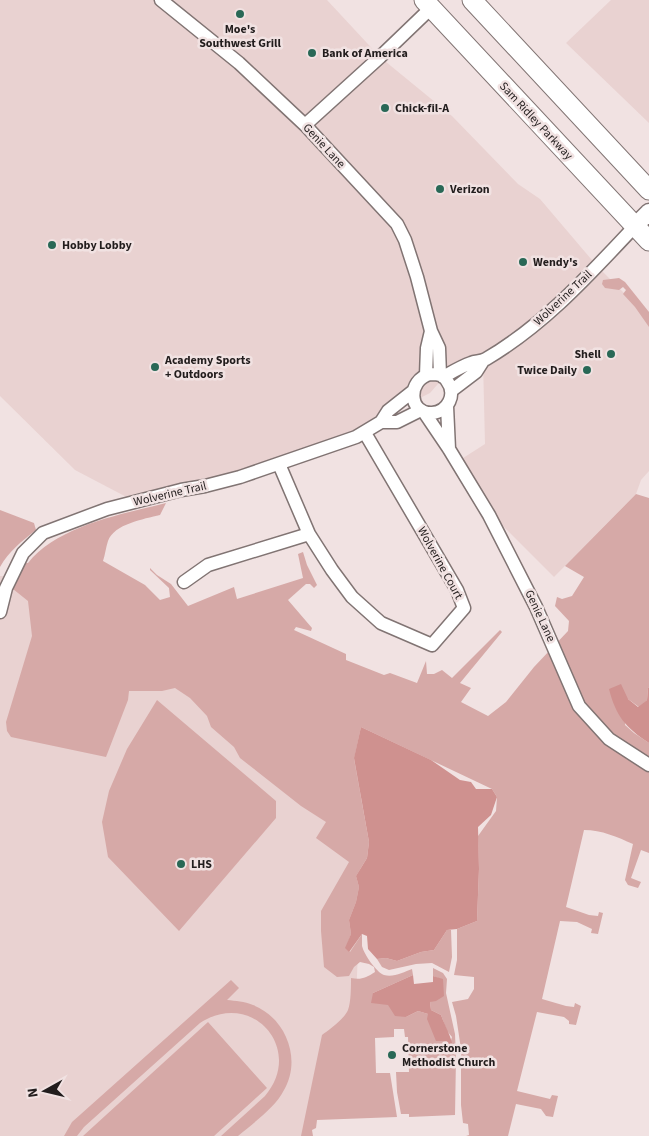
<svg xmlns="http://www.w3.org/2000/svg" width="649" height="1136" viewBox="0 0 649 1136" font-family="'Source Sans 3',sans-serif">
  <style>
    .built { fill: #e9d2d1 }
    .green { fill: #d6a9a7 }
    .forest { fill: #cf918f }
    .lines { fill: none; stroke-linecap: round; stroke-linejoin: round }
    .street-casing { stroke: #817473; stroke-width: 15 }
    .secondary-casing { stroke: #817473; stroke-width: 19 }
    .primary-casing { stroke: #817473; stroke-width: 21 }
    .street { stroke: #fff; stroke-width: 12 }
    .secondary { stroke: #fff; stroke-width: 16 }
    .primary { stroke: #fff; stroke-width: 19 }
    .poi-dot { fill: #296856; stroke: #f1e2e2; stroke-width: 2 }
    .labels { text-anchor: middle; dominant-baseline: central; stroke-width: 5; stroke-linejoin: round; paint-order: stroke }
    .poi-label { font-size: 12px; font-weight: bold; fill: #221d1d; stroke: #f1e2e2; text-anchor: start }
    .street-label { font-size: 12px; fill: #221d1d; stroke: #f1e2e2 }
  </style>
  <rect width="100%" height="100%" fill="#f1e2e2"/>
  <path class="built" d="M0,0H327L380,57L452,116L518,184L540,199L597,266L649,318V471L641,480L636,494L554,577L499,522L460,460L485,444L483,361L444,377L430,393L414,401L405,403L356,437L136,502L75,470L0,396Z
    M611,0H649V123L566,43Z
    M0,576L33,577L361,718L360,901L356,1000L303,1136H0Z"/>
  <path class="green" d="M619,278L625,282L649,312V327L635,307L623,294L626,290L623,287L619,290L605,288L602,284L603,280Z
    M636,494L649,498V687L648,688L647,700L639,707L628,699L625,725L634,733L649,743V853L641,850L631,878L641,882L638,888L628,885L625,880L633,844C617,837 602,830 584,830L566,907L589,915L598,916L599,912L603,913L598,934L591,933L592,929L577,922L560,921L542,999L566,1006L574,1007L575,1003L581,1006L576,1025L569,1024V1021L564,1017L537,1012L517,1091L550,1099L552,1095L558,1096L553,1117L546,1116L541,1109L516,1104L508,1136H466L469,1135L468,1124L463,1123L461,1105V1049L456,1016L452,1002L468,999L474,989V977L454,975L457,960V929L477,921L479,869L478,836L496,811L497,797L492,789L361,727L354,759L369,842L367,858L356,876L359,887L356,902L349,920L351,934L346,948L350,952L362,934C362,938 362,942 362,946C364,954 376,972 384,975C393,978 404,972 412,969L413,975L373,993L406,1017L418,1011L428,1014L448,1040V1050L452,1037L447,1031L441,1015L431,1010L430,1002L443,980L433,976V968L443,973L447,979L446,993L455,1034L456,1058L455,1115L409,1117V1114H401L397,1092L396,1072H409L408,1037H405L404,1029H394V1037L375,1038L376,1073H390L397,1117L317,1120L316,1128L312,1130L313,1136H301L322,1035C329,1030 345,1018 348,1010C351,1002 351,987 351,978C361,980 366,978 375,972L374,967L369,964L360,962L354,967L349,976L337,977L324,967L321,931V911L349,862L316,838L326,822L301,806L240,758L234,747L211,727L207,716L190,698L175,688L162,691H129L128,700L106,757L11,737L7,731L6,722L32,636L28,601L13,589L18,574L25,563H28C57,526 122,514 166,503L160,515C144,519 114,524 108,541C106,547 105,555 103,561L145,585L160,600L170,597L169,588L150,570V568L157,575L171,584L188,606L234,587L237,599L303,578L298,554L303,552L307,565L317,585L314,588L310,584H306L288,600L312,628L311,631L296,627L294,630L346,654V660L384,675L390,673L417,683L426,661L427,674H434L442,670L452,678L500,630L502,632L460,683L471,688L461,702L488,716L506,702L534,667L568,631L569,621L555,606L557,597L562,599L572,596L584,577L565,566Z
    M0,510L34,523L36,530C22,541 9,551 0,567Z
    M157,700L276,801V818L179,931L108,857L102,822L109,791L127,749Z
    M447,930H451L452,957L449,972L432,963L416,964L389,970L382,967L377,959L386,958L397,961L421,952L434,950Z
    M231,980L239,988L227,1000C236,1001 244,1001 253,1005C286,1018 302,1059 284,1090C275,1108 253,1123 238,1136H221L265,1096C305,1049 252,989 200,1023L84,1127L77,1136H64L72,1122L81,1114Z
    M208,1022L267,1088L214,1136H83Z"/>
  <path class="forest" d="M621,684L628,699L638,707L647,700L648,688L649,687V743C625,727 616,716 609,689Z
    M361,727L431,760L460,780L471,782L476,789H492L497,797L491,815L478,827L479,869L477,921L457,929L447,930L434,950L421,952L397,961L386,958L377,959L368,949L367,936L362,934L349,952L345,948L351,934L349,920L356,902L359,887L356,876L367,858L369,842L354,758Z
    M413,975L414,984L433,982V976L443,979L444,996L436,1001L430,1002L431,1010L441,1015C445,1026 451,1036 453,1047L448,1050L447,1041H436L427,1019L428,1014L418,1011L406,1017L395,1016L388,1005L371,1003L373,993Z"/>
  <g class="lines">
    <defs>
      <path id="street" d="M161,0L239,63L305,125L397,224L405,240L417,277L431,331L439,348L440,375
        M305,125L380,57L431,8
        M430,374C434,374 439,374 442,376C444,377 446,379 447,381C457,394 448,412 432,413C408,414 407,380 430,374Z
        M426,375L427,348L431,331
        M443,377C452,372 462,366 471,363C476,361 481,362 486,359C544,325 589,275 635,226
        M451,391L476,372L483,361
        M447,406L449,449
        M424,412L449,449L489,515L536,607L579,706L609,739L649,765
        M381,422H397L421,410
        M279,464L309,534L332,570L352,597L381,623L432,645L464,608L457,590L365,433
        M184,582L208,565L309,534
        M0,612L6,588L23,553L43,533L107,509L181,490L205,486L240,477L356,437L381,422L388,411L412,392"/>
      <path id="secondary" d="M635,226L649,212"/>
      <path id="primary" d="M424,0L649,241
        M472,0L649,190"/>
    </defs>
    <use href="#street" class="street-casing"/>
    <use href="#secondary" class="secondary-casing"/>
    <use href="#primary" class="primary-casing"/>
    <use href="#street" class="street"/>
    <use href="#secondary" class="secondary"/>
    <use href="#primary" class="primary"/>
  </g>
  <g class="poi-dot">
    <circle cx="240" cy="14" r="5"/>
    <circle cx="312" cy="53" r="5"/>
    <circle cx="385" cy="108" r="5"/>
    <circle cx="440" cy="189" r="5"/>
    <circle cx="52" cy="245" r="5"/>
    <circle cx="523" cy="262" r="5"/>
    <circle cx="611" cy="354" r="5"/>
    <circle cx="155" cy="367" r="5"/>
    <circle cx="587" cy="370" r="5"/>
    <circle cx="181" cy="864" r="5"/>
    <circle cx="392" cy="1055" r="5"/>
  </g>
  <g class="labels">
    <g class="poi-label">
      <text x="240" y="29" text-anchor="middle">Moe's<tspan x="240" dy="14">Southwest Grill</tspan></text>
      <text x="322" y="53">Bank of America</text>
      <text x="395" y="108">Chick-fil-A</text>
      <text x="450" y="189">Verizon</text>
      <text x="62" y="245">Hobby Lobby</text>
      <text x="533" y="262">Wendy's</text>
      <text x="601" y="354" text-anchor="end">Shell</text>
      <text x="165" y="360">Academy Sports<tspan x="165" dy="14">+ Outdoors</tspan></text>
      <text x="577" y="370" text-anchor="end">Twice Daily</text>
      <text x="191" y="864">LHS</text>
      <text x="402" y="1048">Cornerstone<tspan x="402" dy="14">Methodist Church</tspan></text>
    </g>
    <g class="street-label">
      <text transform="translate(536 121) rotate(47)">Sam Ridley Parkway</text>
      <text transform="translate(324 146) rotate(47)">Genie Lane</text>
      <text transform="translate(563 298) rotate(-43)">Wolverine Trail</text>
      <text transform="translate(170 494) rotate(-13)">Wolverine Trail</text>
      <text transform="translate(440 563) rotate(61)">Wolverine Court</text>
      <text transform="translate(540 616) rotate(65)">Genie Lane</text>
    </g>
  </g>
  <g transform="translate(45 1091) rotate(262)" stroke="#f1e2e2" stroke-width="4" paint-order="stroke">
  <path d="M0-4L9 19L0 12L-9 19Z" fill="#221d1d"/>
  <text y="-8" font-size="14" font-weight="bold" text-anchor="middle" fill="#221d1d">N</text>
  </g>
</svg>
